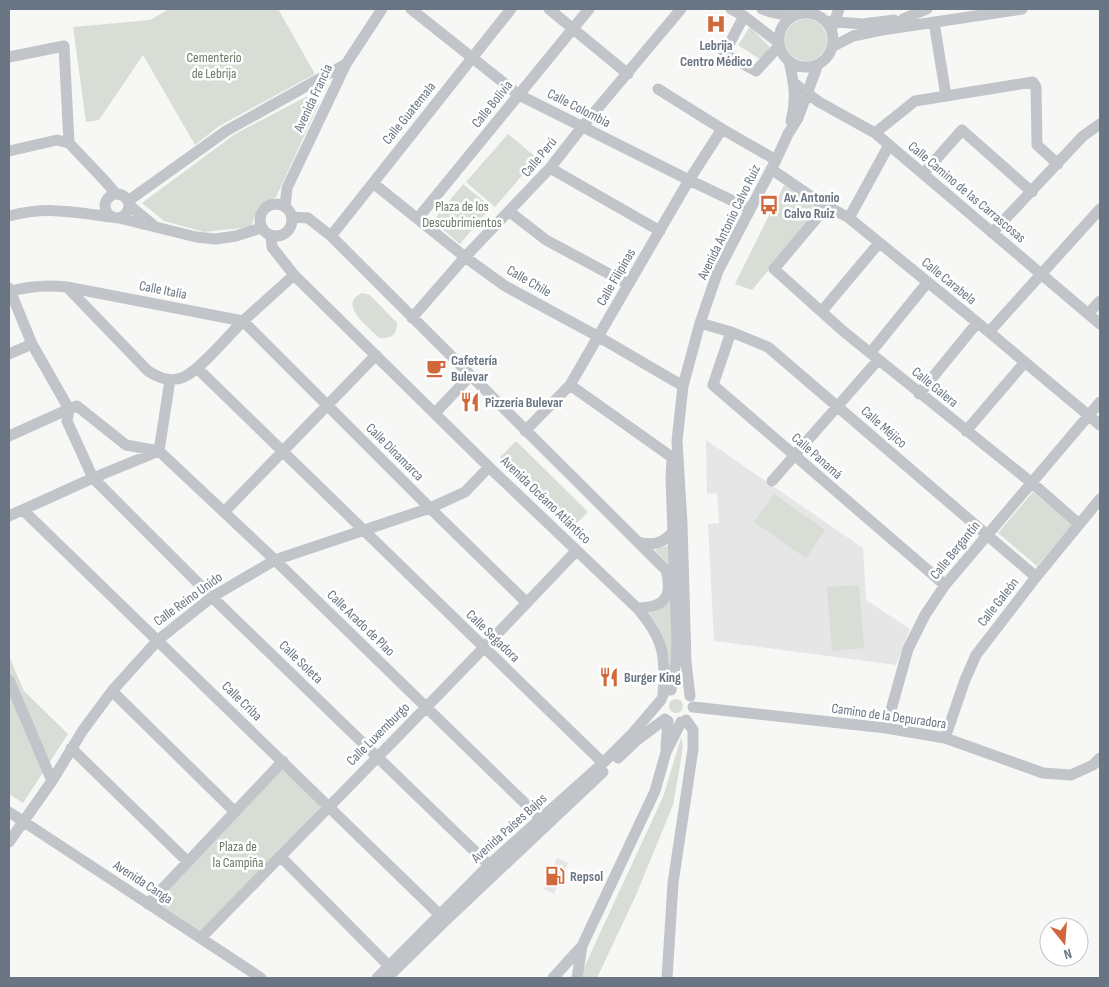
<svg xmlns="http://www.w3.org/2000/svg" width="1109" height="987" viewBox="0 0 1109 987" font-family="'Sofia Sans Condensed',sans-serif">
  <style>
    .built { fill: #e5e6e5 }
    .green { fill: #d8ddd6 }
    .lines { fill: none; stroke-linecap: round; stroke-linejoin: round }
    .minor { stroke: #c1c4c8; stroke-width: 11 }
    .labels { text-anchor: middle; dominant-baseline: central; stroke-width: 5; stroke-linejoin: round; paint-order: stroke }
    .poi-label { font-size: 14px; font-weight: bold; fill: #697582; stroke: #fff; text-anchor: start }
    .park-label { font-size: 14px; fill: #6a7a67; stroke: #fff }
    .street-label { font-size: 14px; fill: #697582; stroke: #fff }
  </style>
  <rect width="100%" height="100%" fill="#f7f7f5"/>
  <path class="built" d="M706,440L863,548L866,600L910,629L896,665L714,641L708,524L719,523L717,493L707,494Z
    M557,858L568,863L554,894L543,889Z"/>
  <path class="green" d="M169,9H278L315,74L219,126L195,145L143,55L99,120L86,122L73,27L150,20Z
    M785 40a21 21 0 1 1 42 0a21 21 0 1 1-42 0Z
    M750,27L770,47L761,60L738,45Z
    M306,97L319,104L276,197L258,207L251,227L204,232L164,221L142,203L235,134Z
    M508,134L537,158L495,207L466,182Z
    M463,184L491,207L460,244L433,221Z
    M784,185L821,207L752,290L735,284Z
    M362,293L370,295L397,323C397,335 391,339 379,338C368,326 337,305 362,293Z
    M516,441L588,512L572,528L500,457Z
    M1033,492L1072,525L1037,566L998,533Z
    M774,494L825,530L806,558L754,522Z
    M671,544V567L655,550Z
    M859,585L864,648L832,651L827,587Z
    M672,599L673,648L671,672C668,650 663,630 648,613C659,611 665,607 672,599Z
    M9,656L24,691L68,734L23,803L9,794Z
    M669 706a7 7 0 1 1 14 0a7 7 0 1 1-14 0Z
    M681,738L683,745L681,760L673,805L636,895L597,978H582V972L663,797Z
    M283,768L322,806L201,932L155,902Z"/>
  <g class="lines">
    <path class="minor" d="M411,9L519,95L689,180L750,209
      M549,9L628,74
      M731,9L744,16L779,43
      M762,9L771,12L792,16
      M779 40a27 27 0 1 1 54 0a27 27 0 1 1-54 0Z
      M744,16L724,54L756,71L779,46
      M903,19L927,9
      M825,21L863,24L894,20
      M934,22L946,96
      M832,28L839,9
      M832,47L853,36L882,30L1022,9
      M9,57L64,46L69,143L106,182L116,194
      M789,61C794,83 797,99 791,121
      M795,84L819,102L875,133L1100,324
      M658,89L722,129L776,160
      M875,133L915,101L1033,82L1036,87L1037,145L1058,164
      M9,151L57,140L69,143
      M550,168L660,231
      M771,169L818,201L849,218L989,332L1100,425
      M923,174L962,130L1032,192
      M373,183L465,257L505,286L599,337L683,386
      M105 206a12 12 0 1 1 24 0a12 12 0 1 1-24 0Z
      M128,201L226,131L346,64
      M260 220a16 16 0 1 1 32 0a16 16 0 1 1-32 0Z
      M129,205L153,225
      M827,206L774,269L843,331L1032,483L1079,524
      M285,207L287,188L346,64L382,9
      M510,212L546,240L628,284
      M9,216C47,206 73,212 111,217
      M119,218L196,237L215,239L236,236L261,228
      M418,218L589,9
      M849,218L889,145
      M992,233L1083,136L1100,124
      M271,236L272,247L294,275L489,467L637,608C665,608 673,596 666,570L331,236L308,218L292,217
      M331,236L511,9
      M67,287L148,371C159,378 171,383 184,377C200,370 230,334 243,321L430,508L527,603
      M9,288L32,344L69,409L9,436
      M9,292C28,286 47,285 67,287L243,321L294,275
      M822,311L879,243
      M1088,314L1100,301
      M412,318L465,257L550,168L582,127L681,9
      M700,323L731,332L768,347L1036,577
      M731,332L713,385L945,585
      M989,332L1100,209
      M871,352L927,283
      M9,354L32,344
      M197,368L603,763
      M570,385L673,458
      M919,394L977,323
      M77,406L126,445L159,451L93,478L67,421L69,409Z
      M435,413L470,376
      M525,431L570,385L689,180L722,129
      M966,431L1025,362
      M159,451L275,560L541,819
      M159,451L170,380
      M772,481L878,360
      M23,510L439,914
      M224,512L376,355
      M9,516L93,478L212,597L489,865
      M638,542C654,546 662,544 674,531
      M637,608C664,639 666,656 663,695
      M9,680L52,781
      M671,690L676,661L677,642L671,478L672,460
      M112,691L235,812
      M690,696L686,662L682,523L677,441L683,386L700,323L718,271L776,160L788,134L798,118L818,64
      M693,707L886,728L945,738L1043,773L1071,775L1093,765L1100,758
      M886,728L908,649L925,615L945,585L1100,402
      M945,738L965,680L976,655L1036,577L1100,499
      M71,748L188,862
      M666,748L668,721
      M618,758L637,740L665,719
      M9,812L261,978
      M9,842L52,781L83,730L112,691L158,640L212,597L275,560L430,508L465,492L489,467
      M280,856L388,965
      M148,904L283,761
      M201,938C326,809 453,682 576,551
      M377,978L489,865L603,763L632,734L661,700
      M387,978L445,921L603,772
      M553,978L582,946
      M577,978L582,946L655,791L666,752L681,722
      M667,978L673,883L693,749V730L686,720"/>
  </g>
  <defs>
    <symbol id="hospital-bare" viewBox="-9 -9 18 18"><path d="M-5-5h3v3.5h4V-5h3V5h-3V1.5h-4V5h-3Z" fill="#d1683b" stroke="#fff" stroke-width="2.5" paint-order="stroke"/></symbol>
    <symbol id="bus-bare" viewBox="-9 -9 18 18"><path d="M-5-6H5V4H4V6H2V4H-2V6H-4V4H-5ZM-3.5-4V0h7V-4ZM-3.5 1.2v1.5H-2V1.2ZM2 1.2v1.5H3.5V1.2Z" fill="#d1683b" stroke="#fff" stroke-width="2.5" paint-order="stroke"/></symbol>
    <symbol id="cafe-bare" viewBox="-9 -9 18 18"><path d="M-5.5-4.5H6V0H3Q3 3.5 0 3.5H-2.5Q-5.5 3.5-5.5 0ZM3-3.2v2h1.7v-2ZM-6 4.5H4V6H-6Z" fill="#d1683b" stroke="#fff" stroke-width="2.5" paint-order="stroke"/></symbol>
    <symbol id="restaurant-bare" viewBox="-9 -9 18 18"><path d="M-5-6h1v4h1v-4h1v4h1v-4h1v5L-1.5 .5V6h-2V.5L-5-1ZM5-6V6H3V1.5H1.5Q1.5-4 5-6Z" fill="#d1683b" stroke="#fff" stroke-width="2.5" paint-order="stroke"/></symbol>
    <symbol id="fuel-bare" viewBox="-9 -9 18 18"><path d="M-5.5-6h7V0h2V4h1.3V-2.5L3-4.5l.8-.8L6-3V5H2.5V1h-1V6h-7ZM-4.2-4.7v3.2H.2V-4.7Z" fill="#d1683b" stroke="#fff" stroke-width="2.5" paint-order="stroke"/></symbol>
  </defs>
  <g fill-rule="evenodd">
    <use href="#hospital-bare" x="702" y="10" width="28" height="28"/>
    <use href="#bus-bare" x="755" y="191" width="28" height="28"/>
    <use href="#cafe-bare" x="422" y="354" width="28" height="28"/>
    <use href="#restaurant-bare" x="456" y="388" width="28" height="28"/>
    <use href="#restaurant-bare" x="595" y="663" width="28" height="28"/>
    <use href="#fuel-bare" x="541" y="862" width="28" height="28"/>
  </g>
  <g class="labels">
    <g class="poi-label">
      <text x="716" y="45" text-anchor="middle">Lebrija<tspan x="716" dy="16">Centro Médico</tspan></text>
      <text x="784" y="197">Av. Antonio<tspan x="784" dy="16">Calvo Ruiz</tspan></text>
      <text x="451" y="360">Cafetería<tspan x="451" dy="16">Bulevar</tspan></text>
      <text x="485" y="402">Pizzería Bulevar</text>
      <text x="624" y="677">Burger King</text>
      <text x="570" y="876">Repsol</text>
    </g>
    <g class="park-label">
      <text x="214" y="57">Cementerio<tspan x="214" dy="16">de Lebrija</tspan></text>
      <text x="462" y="206">Plaza de los<tspan x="462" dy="16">Descubrimientos</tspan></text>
      <text x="238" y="846">Plaza de<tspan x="238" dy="16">la Campiña</tspan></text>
    </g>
    <g class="street-label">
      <text transform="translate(313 98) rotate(-65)">Avenida Francia</text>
      <text transform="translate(492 104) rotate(-51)">Calle Bolivia</text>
      <text transform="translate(579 108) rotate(27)">Calle Colombia</text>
      <text transform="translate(409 113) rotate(-51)">Calle Guatemala</text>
      <text transform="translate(539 157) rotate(-50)">Calle Perú</text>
      <text transform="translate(967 192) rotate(40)">Calle Camino de las Carrascosas</text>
      <text transform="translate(729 222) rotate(-64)">Avenida Antonio Calvo Ruiz</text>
      <text transform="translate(616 277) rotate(-60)">Calle Filipinas</text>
      <text transform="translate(529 281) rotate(30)">Calle Chile</text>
      <text transform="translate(949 281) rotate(39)">Calle Carabela</text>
      <text transform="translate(163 290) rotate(11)">Calle Italia</text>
      <text transform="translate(935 387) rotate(39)">Calle Galera</text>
      <text transform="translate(884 427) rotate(41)">Calle Méjico</text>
      <text transform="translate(395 452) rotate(45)">Calle Dinamarca</text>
      <text transform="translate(817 456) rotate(41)">Calle Panamá</text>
      <text transform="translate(546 500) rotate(44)">Avenida Océano Atlántico</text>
      <text transform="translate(955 550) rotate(-51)">Calle Bergantín</text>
      <text transform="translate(188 599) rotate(-36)">Calle Reino Unido</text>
      <text transform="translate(998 602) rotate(-52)">Calle Galeón</text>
      <text transform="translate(361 623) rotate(44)">Calle Arado de Plao</text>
      <text transform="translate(493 636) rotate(44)">Calle Segadora</text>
      <text transform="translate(301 662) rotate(44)">Calle Soleta</text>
      <text transform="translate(242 701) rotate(44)">Calle Criba</text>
      <text transform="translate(889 716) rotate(8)">Camino de la Depuradora</text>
      <text transform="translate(378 734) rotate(-45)">Calle Luxemburgo</text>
      <text transform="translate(509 828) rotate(-42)">Avenida Países Bajos</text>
      <text transform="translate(143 882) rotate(33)">Avenida Canga</text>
    </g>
  </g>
  <rect width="1109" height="987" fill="none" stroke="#697582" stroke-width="20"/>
  <g transform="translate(1064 942) rotate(163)"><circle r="24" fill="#ffffff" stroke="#c3c8cd"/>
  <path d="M0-4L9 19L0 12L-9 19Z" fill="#d1683b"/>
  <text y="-8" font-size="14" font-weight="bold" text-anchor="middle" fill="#697582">N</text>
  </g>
</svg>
